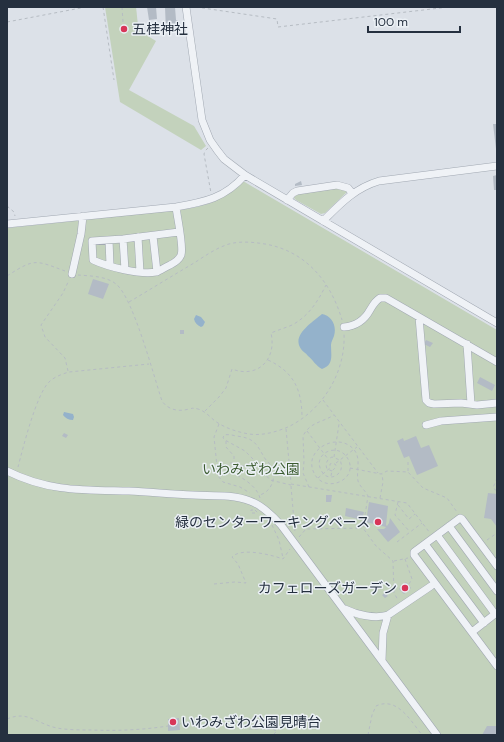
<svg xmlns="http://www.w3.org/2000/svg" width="504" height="742" viewBox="0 0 504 742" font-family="'DM Sans','Noto Sans JP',sans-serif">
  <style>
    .green { fill: #c3d2bc }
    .water { fill: #94b2cb }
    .building { fill: #b3bbc5 }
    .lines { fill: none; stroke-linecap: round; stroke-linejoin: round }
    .minor-casing { stroke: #a1a8b2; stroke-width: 8 }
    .path { stroke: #b6bcc3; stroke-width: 1; stroke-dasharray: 3 3; stroke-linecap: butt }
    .minor { stroke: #eff2f6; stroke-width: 7 }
    .poi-dot { fill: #d83558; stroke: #ebf0f5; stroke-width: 1.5 }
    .labels { text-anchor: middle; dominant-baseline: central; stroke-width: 3; stroke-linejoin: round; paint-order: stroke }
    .poi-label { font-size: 14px; fill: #25303f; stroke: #ebf0f5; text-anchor: start }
    .park-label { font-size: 14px; fill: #3c5c31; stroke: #ebf0f5 }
  </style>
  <rect width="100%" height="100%" fill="#dce1e8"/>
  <path class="green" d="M105,7H136C139,30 135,28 156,41L129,90L194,126L206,146L201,150L120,102Z
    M243,181L497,330V735H7V228L187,209C214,204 222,199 243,181Z
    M344,188L347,192L325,213L321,214L296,200L294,198L296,194L300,192Z"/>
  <path class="water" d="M322,314C332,316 337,326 334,336C333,339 331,342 331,345C331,355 334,365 322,369C316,366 313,360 308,356C306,353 303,352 301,349C291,335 313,322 322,314Z
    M196,315L201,317L205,322L203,326L201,327C197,325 195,323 194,319Z
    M64,412L73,414L74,417L73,420C69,420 65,418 63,415Z"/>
  <path class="building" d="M147,7H156L157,19L149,20Z
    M165,7H175L176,20H178L179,30L166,31Z
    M157,24V27L152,28V25Z
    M121,27H126L127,32H121Z
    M493,124H497V149H496Z
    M497,175V190H494L493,176Z
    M301,181L302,185L295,186V184Z
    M93,279L109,284L103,299L88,294Z
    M180,330H184V334H180Z
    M426,340L433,343L430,347L424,344Z
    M480,377L495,385L492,391L477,383Z
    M64,433L68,435L66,438L62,436Z
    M416,436L421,448L429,445L438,466L417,475L409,456L404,458L397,441L403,438L404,441Z
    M488,493L497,494V527L491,519L484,518Z
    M326,495H332L331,502H326Z
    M369,502L388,506L386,525L387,526L389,523L390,518L400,532L388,542L377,529H384L386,527L366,522Z
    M346,508L364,512L362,520L345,516Z
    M406,582L411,588L404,594L399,589Z
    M385,593L388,596L385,598L382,595Z
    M179,718L180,730L168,731V719Z
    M487,726H497V735H482Z"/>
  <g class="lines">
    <defs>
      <path id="minor" d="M186,7L202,120L210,140L217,150L224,159L245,175L497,323
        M287,200L293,193L297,191L337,185L348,188L352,193
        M176,207C177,216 184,248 181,255C179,260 174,263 170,265C165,267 160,271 156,272C140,275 108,267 93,260L92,241L123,239L179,232
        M323,221C340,204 355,188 379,181L497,166
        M7,224L176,207C205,202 225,198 245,175
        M153,236L157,272
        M138,237L140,272
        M123,239L125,270
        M109,240L110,265
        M72,274L81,234L83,216
        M344,327C356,326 364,321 370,310C373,305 375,301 380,298H386L419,317
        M467,344L471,404
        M497,362L419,317L426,400L429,403L434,404L461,403L477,405L497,403
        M426,425L441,421L497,417
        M7,471C49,492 84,490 129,491C150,492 171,494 193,495C211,496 232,494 250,501C262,505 272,515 281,525L437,735
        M449,526L497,591
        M437,535L495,614L472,632
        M425,544L484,623
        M497,566L462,519L460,518L414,552V555L497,666
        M345,609C357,615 375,619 388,615L431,586
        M382,660L383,633L388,615"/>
    </defs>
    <use href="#minor" class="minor-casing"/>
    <path class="path" d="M103,7L114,80
      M122,7L123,22
      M196,7L277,19L278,27L449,7
      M7,22L86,7
      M208,148L205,151L204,154L211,193
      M7,206L14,212L15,216
      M78,275C90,276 106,276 116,284C133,297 154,377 162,401C168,410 179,412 189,409C193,408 194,408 198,409C205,411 210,417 215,421C225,428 237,432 249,434C262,436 276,432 288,427C323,410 346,372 344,333
      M7,276C35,258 35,260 65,271
      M129,302C151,289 172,276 194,263C205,256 216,248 229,244C240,241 253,242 265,244C306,251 331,282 342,320
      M268,360C294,372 302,390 302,418
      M68,371L65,358L45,337L41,325L63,293L69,280
      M323,400L378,473
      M205,411L219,397L226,388L232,369C258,379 277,359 271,333C278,330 285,328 292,325C309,316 318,301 326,285
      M219,424L214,437L218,476L223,482L240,487L250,493
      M286,429L291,483
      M307,431L328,459
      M226,441V447L234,456V462
      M334,457L339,424
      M408,462V472
      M336,463L357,447
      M253,465V459L245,451L225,440L223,438L224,435C228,434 232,435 236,436C254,438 256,443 264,457C266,461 270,463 272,467C276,478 272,491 260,495
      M18,467C23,448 36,395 49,382C54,377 62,374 69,372L149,364
      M350,468L381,474L387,471L408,472L423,488L447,498L457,512
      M332,471L327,469C325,464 327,459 332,457L340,460C347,475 327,484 321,470C312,453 340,440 349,461C357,481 324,494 314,473C302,449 340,430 355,451C361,460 356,471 358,481C360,487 365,490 368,496L363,528L376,546L393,561L394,593L398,600
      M318,478L330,468V464L333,463L336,465V467L332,471L331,476
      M497,478L493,488L497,491
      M291,484L407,503L430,533
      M291,486L295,533
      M309,487L303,473L304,461L303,436C310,422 321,423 334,415
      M260,498C256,484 239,476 227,470L226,469L227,464C236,460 242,470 253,465L260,468L270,480L291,485
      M380,498L383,482L382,474
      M398,502L395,515L410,532
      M398,505L409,519L415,514
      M253,510H251V513H257
      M255,510L259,514
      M272,525L279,540L283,558
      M299,537L306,529L362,528
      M487,540L497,533
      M397,542L422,523
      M405,559L412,579L409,584
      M394,561L408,558
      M214,584L235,582L246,583L238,564L232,557C241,547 272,555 283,559L290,549
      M7,719C28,710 37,724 57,728C68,730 80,730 91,730C117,731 142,730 168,726
      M179,725L186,719L193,726L196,727L201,718L216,726L232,723L249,729H272L277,731L273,735
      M368,735L372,715L376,706C397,696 411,721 422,735"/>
    <use href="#minor" class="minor"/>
  </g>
  <g class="poi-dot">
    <circle cx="124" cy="29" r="4"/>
    <circle cx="378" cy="522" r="4"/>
    <circle cx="405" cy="588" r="4"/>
    <circle cx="173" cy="722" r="4"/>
  </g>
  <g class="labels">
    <g class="poi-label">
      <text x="132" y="29">五桂神社</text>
      <text x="370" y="522" text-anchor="end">緑のセンターワーキングベース</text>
      <text x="397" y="588" text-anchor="end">カフェローズガーデン</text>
      <text x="181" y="722">いわみざわ公園見晴台</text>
    </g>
    <g class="park-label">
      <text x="251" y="469">いわみざわ公園</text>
    </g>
  </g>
  <rect width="504" height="742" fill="none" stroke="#25303f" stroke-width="16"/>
  <path d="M368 26v6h92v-6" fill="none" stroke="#25303f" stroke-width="2"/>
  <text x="374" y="26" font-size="12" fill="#25303f" stroke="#ebf0f5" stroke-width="3" paint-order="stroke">100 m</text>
</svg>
